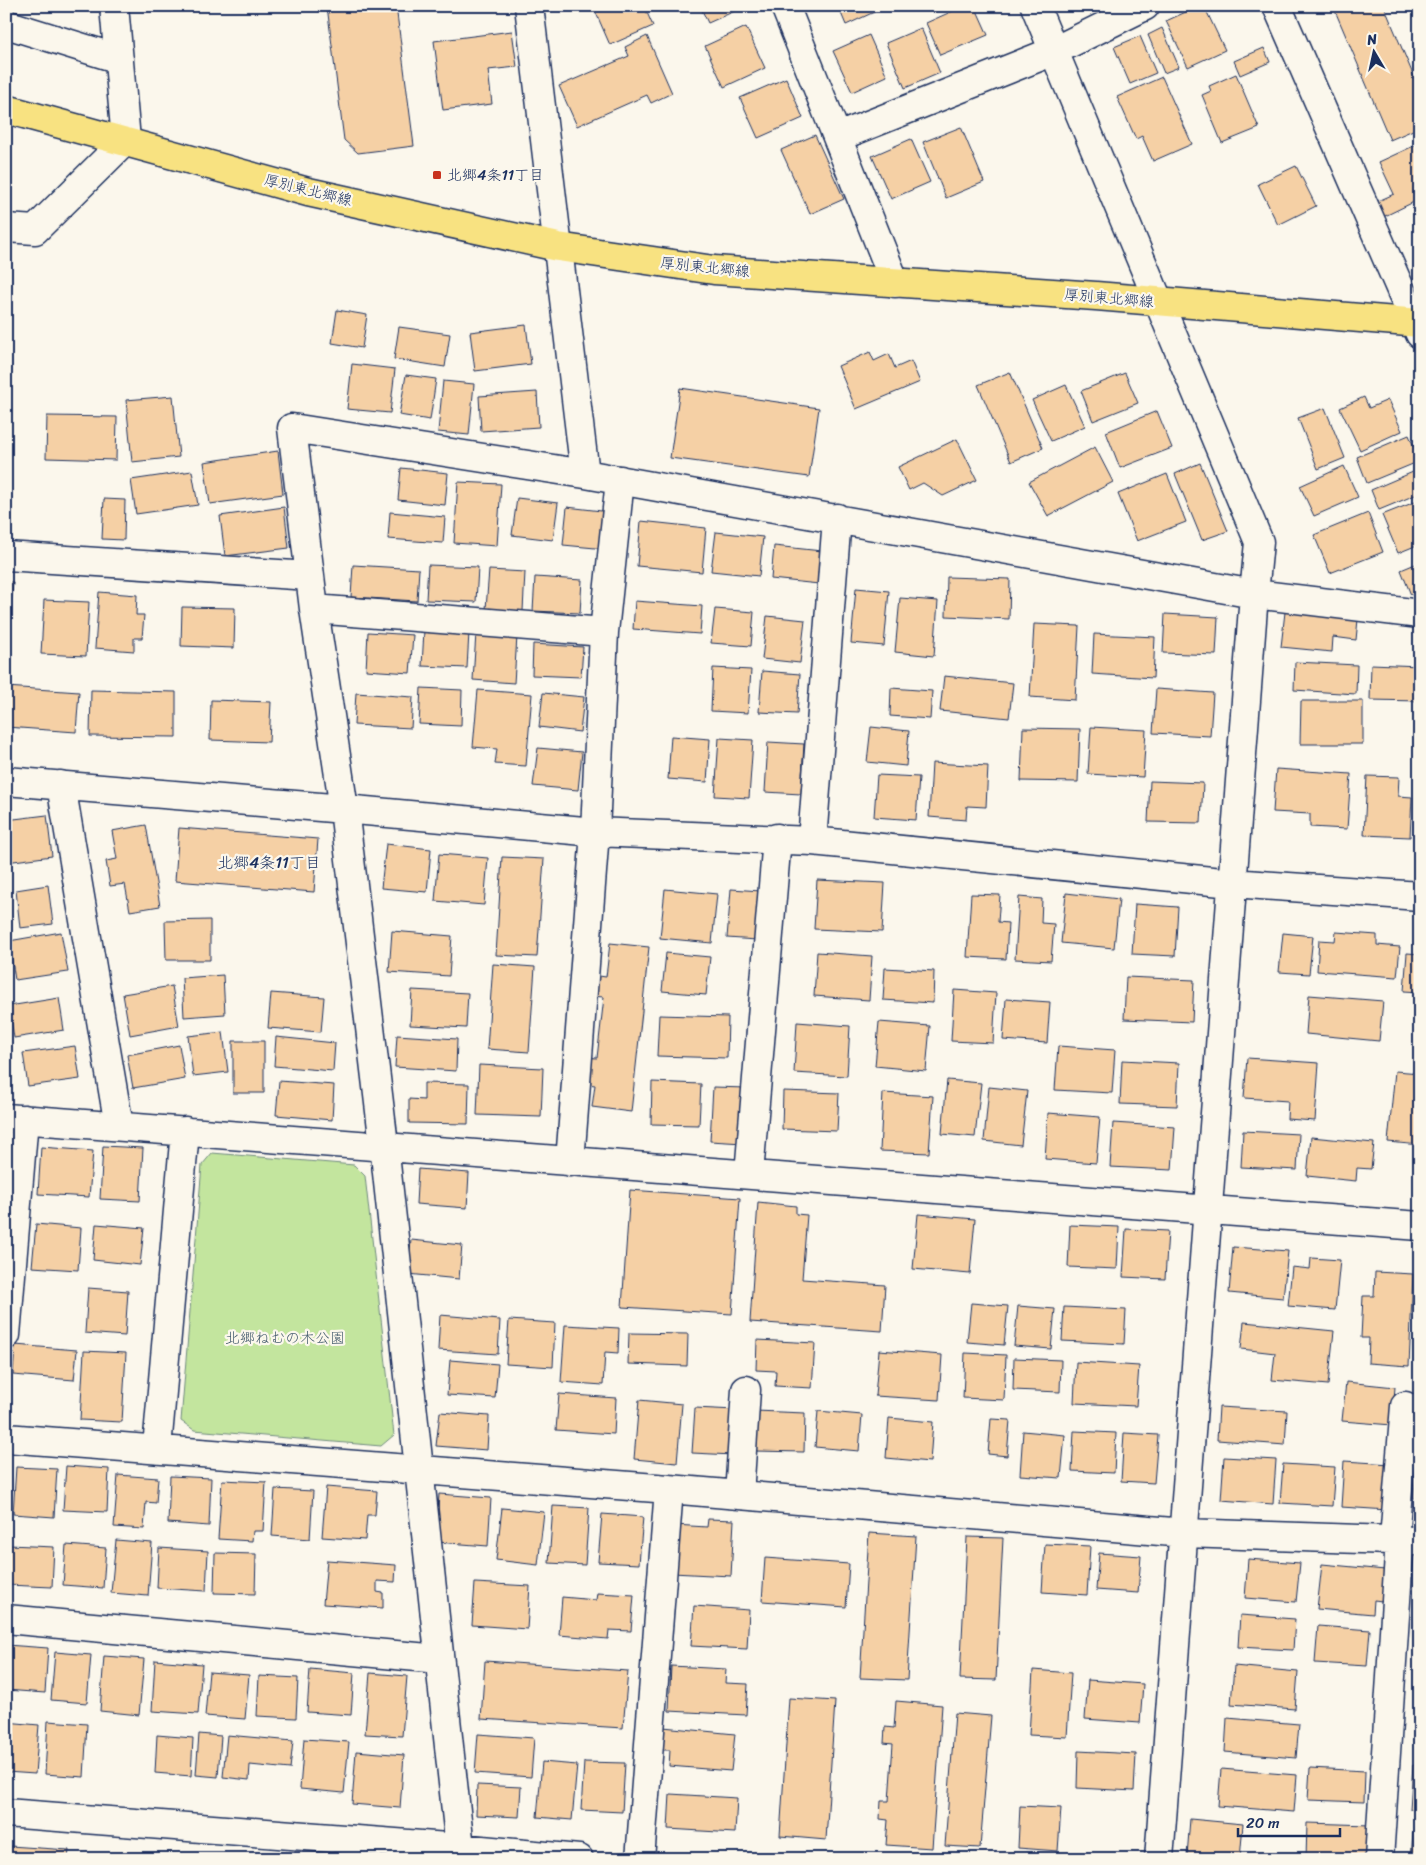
<svg xmlns="http://www.w3.org/2000/svg" width="1426" height="1865" viewBox="0 0 1426 1865" font-family="Sriracha,'Klee One',sans-serif">
  <style>
    .green { fill: #c3e59e; stroke: #6f8a7e }
    .building { fill: #f5d0a5; stroke: #1b2f5e }
    .lines { fill: none; stroke-linecap: round; stroke-linejoin: round }
    .minor-casing { stroke: #1b2f5e; stroke-width: 31 }
    .major-casing { stroke: #1b2f5e; stroke-width: 31 }
    .minor { stroke: #fbf7ec; stroke-width: 28 }
    .major { stroke: #f8e281; stroke-width: 28 }
    .poi-dot { fill: #c8321e; stroke: #fbf7ec; stroke-width: 2 }
    .labels { text-anchor: middle; dominant-baseline: central; stroke-width: 4.5; stroke-linejoin: round; paint-order: stroke }
    .poi-label { font-size: 15px; fill: #1b2f5e; stroke: #fbf7ec; text-anchor: start }
    .street-label { font-size: 15px; fill: #1b2f5e; stroke: #fbf7ec }
    .park-label { font-size: 15px; fill: #455c6e; stroke: #fbf7ec }
    .neighbourhood-label { font-size: 16px; fill: #1b2f5e; stroke: #fbf7ec }
  </style>
  <rect width="100%" height="100%" fill="#fbf7ec"/>
  <filter id="ink" filterUnits="userSpaceOnUse"><feTurbulence type="fractalNoise" baseFrequency=".02" numOctaves="2"/><feDisplacementMap in="SourceGraphic" scale="10" xChannelSelector="R" yChannelSelector="G"/><feConvolveMatrix kernelMatrix="1 2 1 2 8 2 1 2 1" color-interpolation-filters="sRGB"/></filter>
  <g filter="url(#ink)">
    <path class="green" d="M212,1153L354,1165L365,1176L394,1435L381,1446L194,1430L181,1421L202,1165Z"/>
    <path class="building" d="M327,6H396L414,146L358,153L344,140Z
      M593,6H644L653,26L610,45Z
      M700,6H746L708,23Z
      M838,6H885V7L846,25Z
      M964,6H975L988,35L940,55L926,23Z
      M1199,6H1204L1225,50L1188,67L1166,21Z
      M1333,6H1384L1420,91V127L1390,140Z
      M746,27L765,68L724,87L705,46Z
      M921,28L940,73L905,88L886,43Z
      M1162,28L1179,67L1164,73L1148,35Z
      M512,31L517,67L488,70L492,104L443,110L434,41Z
      M869,35L887,76L852,92L833,51Z
      M647,36L672,93L651,103L647,95L577,126L559,86L629,56L625,47Z
      M1140,36L1156,73L1130,84L1114,47Z
      M1264,48L1270,62L1240,75L1234,61Z
      M1236,74L1259,128L1222,143L1202,95L1211,91L1209,86Z
      M1162,77L1192,144L1153,161L1142,136L1136,139L1117,97Z
      M786,78L803,118L758,138L740,98Z
      M961,127L984,182L946,198L923,142Z
      M815,135L844,199L810,214L781,150Z
      M911,139L930,182L891,199L872,156Z
      M1420,143V199L1383,217L1376,202L1394,194L1379,162Z
      M1296,166L1316,206L1278,225L1258,184Z
      M6,260H10L6,281Z
      M337,310L367,315L362,348L332,343Z
      M526,325L531,364L475,371L470,332Z
      M399,327L450,334L445,367L394,359Z
      M870,352L874,361L889,354L895,368L911,361L920,382L856,409L838,366Z
      M352,364L395,369L390,413L347,409Z
      M1010,372L1043,448L1011,462L978,385Z
      M1125,373L1138,403L1093,421L1081,391Z
      M406,375L436,379L430,420L399,415Z
      M443,381L474,384L469,435L438,432Z
      M1066,385L1085,426L1051,441L1032,400Z
      M680,388L819,408L809,477L670,458Z
      M537,392L539,427L481,431L479,396Z
      M173,396L179,457L132,462L126,400Z
      M1364,397L1369,408L1388,400L1402,431L1360,450L1340,408Z
      M1325,408L1345,458L1318,469L1298,418Z
      M1157,411L1172,448L1120,468L1106,432Z
      M47,416L117,417L116,460L46,458Z
      M1409,435L1420,461L1367,483L1357,457Z
      M957,439L977,480L943,496L923,483L909,490L898,467Z
      M1095,447L1113,482L1048,516L1029,482Z
      M278,451L283,494L210,504L204,462Z
      M1200,463L1228,531L1202,540L1175,474Z
      M1344,466L1358,497L1314,516L1300,486Z
      M401,468L448,473L445,505L398,500Z
      M1420,469V493L1379,510L1371,490Z
      M192,471L198,505L136,514L131,480Z
      M1167,474L1186,522L1137,541L1118,494Z
      M458,482L501,484L497,546L454,543Z
      M517,498L558,503L553,540L512,535Z
      M104,499L125,500L124,540L102,539Z
      M1420,500V544L1398,553L1382,515Z
      M284,507L289,548L225,556L220,516Z
      M567,507L610,512L606,549L563,545Z
      M390,512L445,517L443,543L388,539Z
      M1368,513L1383,552L1330,573L1314,535Z
      M641,521L706,528L702,572L637,566Z
      M716,532L763,537L759,576L711,571Z
      M774,546L822,551L819,584L771,579Z
      M1420,562V592L1411,595L1401,570Z
      M353,565L419,569L417,601L351,597Z
      M428,565L478,567L476,602L426,600Z
      M489,570L525,572L523,611L486,609Z
      M535,577L582,580L580,613L533,611Z
      M947,577L1010,579L1009,619L946,616Z
      M6,582H13L8,643H6Z
      M856,588L889,591L884,646L851,643Z
      M99,592L137,595L136,615H144L142,638H134V651L95,648Z
      M900,598L938,601L934,656L895,652Z
      M44,600L89,602L86,656L41,654Z
      M635,601L702,606L700,634L633,629Z
      M182,607L235,608L234,648L181,646Z
      M715,609L754,612L751,646L711,643Z
      M1285,612L1358,619L1356,640L1333,637L1332,652L1281,647Z
      M1165,614L1218,617L1216,655L1163,653Z
      M767,616L805,620L800,663L762,659Z
      M1034,624L1079,626L1075,700L1030,697Z
      M424,630L469,632L467,668L422,666Z
      M368,632L413,635L410,673L366,670Z
      M476,633L517,636L514,683L473,680Z
      M1094,634L1155,637L1153,678L1092,674Z
      M533,644L583,647L581,677L532,675Z
      M1295,662L1357,665L1356,694L1294,690Z
      M1371,664L1420,666V701L1370,700Z
      M713,668L751,670L748,713L711,711Z
      M762,671L800,674L797,714L759,712Z
      M944,676L1013,683L1009,718L940,711Z
      M6,687L79,692L76,732L6,727Z
      M421,688L462,690L461,726L419,724Z
      M891,688L932,691L930,719L890,716Z
      M1156,689L1213,693L1210,736L1153,733Z
      M91,690L176,692V737L90,736Z
      M478,690L532,694L526,766L495,764L497,749L473,747Z
      M356,693L413,697L411,728L354,725Z
      M543,693L584,697L580,732L539,727Z
      M211,700L271,702L269,742L210,740Z
      M1301,701H1363V744H1300Z
      M871,727L909,731L906,766L867,762Z
      M1091,727L1146,730L1143,777L1088,774Z
      M1023,728L1080,729L1078,782L1021,781Z
      M671,736L710,739L707,782L668,779Z
      M719,738L753,740L749,798L715,796Z
      M768,742L804,744L801,794L765,792Z
      M538,748L582,752L578,790L533,786Z
      M932,763L988,766L986,807L967,806L966,820L929,817Z
      M1276,769L1351,774L1347,829L1310,827V814L1273,812Z
      M877,775L919,777L916,820L874,817Z
      M1367,776L1399,777L1398,796L1412,797L1410,837L1364,835Z
      M1150,781L1203,783L1201,823L1148,822Z
      M47,815L52,856L6,862V820Z
      M146,825L160,906L130,911L125,884L110,886L106,861L117,859L112,831Z
      M179,828L318,839L314,892L175,881Z
      M386,844L431,849L427,892L381,888Z
      M439,854L488,858L484,905L435,901Z
      M502,857L544,859L537,957L496,955Z
      M817,880L885,883L882,932L814,929Z
      M48,885L53,924L20,928L16,890Z
      M665,889L717,894L712,943L660,938Z
      M731,889L761,891L757,940L727,938Z
      M1066,893L1119,899L1114,948L1061,943Z
      M971,894L1000,895L998,922L1008,923L1006,959L967,957Z
      M1019,897L1042,899L1041,923L1054,924L1051,961L1015,959Z
      M1135,904L1178,907L1175,956L1132,954Z
      M210,920V960H166L165,921Z
      M392,931L452,936L449,976L389,972Z
      M61,932L68,972L15,980L9,941Z
      M1336,932L1377,935V945L1400,947L1397,977L1317,971L1319,940L1335,941Z
      M1283,933L1313,936L1309,974L1279,972Z
      M610,943L649,947L631,1112L592,1107L595,1085L581,1083L584,1057L597,1058L604,997L590,996L592,975L606,977Z
      M817,952L872,956L869,1000L814,996Z
      M666,953L710,957L706,995L662,991Z
      M1407,953L1420,954V992L1404,991Z
      M493,964L535,967L529,1052L487,1049Z
      M885,968L934,971L933,1003L883,1000Z
      M223,975L225,1014L184,1017L182,978Z
      M1126,977L1194,980L1192,1022L1124,1019Z
      M172,986L179,1026L130,1035L123,994Z
      M412,990L468,993L466,1028L410,1025Z
      M954,990L996,993L993,1043L951,1041Z
      M271,993L324,997L321,1032L268,1028Z
      M1309,995L1383,1001L1379,1041L1306,1034Z
      M59,998L64,1030L14,1038L9,1006Z
      M1006,999L1050,1002L1047,1043L1003,1040Z
      M659,1015L728,1017L727,1058L657,1056Z
      M797,1022L850,1026L847,1076L794,1073Z
      M879,1022L930,1026L926,1071L875,1066Z
      M223,1032L228,1072L193,1076L188,1036Z
      M6,1034L11,1061L6,1062Z
      M397,1035L457,1039L456,1071L395,1067Z
      M276,1037L335,1043L333,1071L274,1066Z
      M233,1041H264V1093H233Z
      M179,1045L185,1079L133,1088L127,1055Z
      M75,1046L80,1079L28,1086L23,1053Z
      M1058,1046L1115,1050L1112,1093L1055,1090Z
      M1247,1058L1319,1063L1315,1121L1287,1119L1288,1101L1244,1098Z
      M1122,1060L1179,1063L1177,1106L1120,1104Z
      M479,1065L543,1068L541,1117L477,1115Z
      M1395,1071L1420,1073V1145L1388,1142Z
      M947,1080L981,1083L975,1137L942,1134Z
      M279,1081L334,1085L332,1120L276,1115Z
      M652,1082L701,1084L699,1125L651,1124Z
      M424,1083L469,1084L468,1124L409,1123V1099L424,1100Z
      M713,1087L746,1088L743,1143L710,1141Z
      M989,1087L1027,1091L1021,1145L984,1141Z
      M783,1091L839,1093L837,1131L782,1129Z
      M883,1093L933,1096L929,1153L880,1151Z
      M1048,1113L1100,1117L1096,1163L1045,1159Z
      M1113,1123L1175,1127L1172,1170L1110,1167Z
      M1243,1131L1299,1134L1297,1170L1241,1167Z
      M1311,1137L1374,1143L1371,1169L1357,1168L1356,1181L1307,1176Z
      M103,1146L143,1148L140,1201L100,1199Z
      M41,1147L93,1151L89,1197L38,1194Z
      M418,1169L469,1173L467,1208L416,1204Z
      M630,1190L740,1198L732,1314L622,1307Z
      M758,1202L796,1206V1214L807,1215L802,1279L885,1285L882,1331L750,1322Z
      M918,1214L975,1219L970,1274L913,1269Z
      M36,1224L81,1228L78,1270L32,1267Z
      M96,1224L144,1228L140,1265L93,1260Z
      M1070,1225L1119,1227L1117,1269L1068,1267Z
      M1126,1229L1168,1231L1165,1279L1123,1277Z
      M411,1240L462,1245L459,1279L408,1274Z
      M1233,1247L1288,1251L1283,1298L1229,1293Z
      M1311,1258L1340,1260L1335,1310L1288,1306L1292,1267L1310,1269Z
      M1375,1272L1413,1274L1409,1366L1368,1363L1369,1338H1361L1363,1296H1374Z
      M88,1288L128,1291L125,1336L85,1333Z
      M971,1303L1008,1306L1004,1345L967,1342Z
      M1018,1306L1055,1309L1051,1349L1014,1346Z
      M1064,1307L1126,1310L1124,1344L1062,1341Z
      M440,1315L500,1320L498,1354L438,1350Z
      M509,1320L555,1323L553,1367L506,1364Z
      M1244,1322L1334,1331L1328,1385L1272,1380L1275,1353L1241,1349Z
      M565,1325L619,1328L618,1353L605,1352L603,1385L561,1382Z
      M629,1333L688,1334L687,1366L628,1364Z
      M757,1340L815,1343L812,1388L775,1386L776,1371L756,1370Z
      M15,1345L77,1350L74,1380L13,1375Z
      M879,1350L942,1355L939,1400L875,1396Z
      M84,1351L126,1353L122,1422L80,1420Z
      M965,1353L1006,1355L1004,1400L963,1398Z
      M1014,1358L1061,1360L1060,1392L1013,1390Z
      M450,1360L498,1364L495,1398L447,1395Z
      M1076,1362L1139,1366L1136,1406L1074,1403Z
      M1346,1382L1395,1387L1392,1425L1342,1421Z
      M559,1394L616,1398L614,1434L556,1430Z
      M639,1400L682,1404L677,1463L634,1459Z
      M1219,1407L1287,1411L1285,1445L1217,1440Z
      M695,1408L735,1410L733,1455L692,1453Z
      M755,1411L805,1413L804,1452L754,1451Z
      M818,1411L862,1415L859,1451L815,1447Z
      M440,1412L489,1416L487,1450L436,1446Z
      M889,1418L933,1422L930,1462L886,1458Z
      M991,1419L1010,1420L1007,1456L988,1454Z
      M1023,1431L1065,1435L1061,1478L1020,1475Z
      M1074,1431L1116,1433L1114,1473L1072,1471Z
      M1124,1433L1158,1435L1154,1483L1121,1481Z
      M1224,1457L1276,1460L1273,1504L1221,1500Z
      M1416,1458L1420,1459V1499L1414,1498Z
      M1344,1461L1391,1464L1388,1510L1341,1507Z
      M1283,1464L1335,1467L1332,1506L1280,1503Z
      M66,1466L109,1469L107,1512L63,1510Z
      M16,1467L57,1469L54,1517L13,1514Z
      M118,1475L158,1478L156,1503L146,1502L144,1529L114,1527Z
      M170,1476L211,1478L209,1526L168,1523Z
      M222,1480L266,1482L263,1531H253L252,1541L218,1539Z
      M326,1487L377,1491L375,1515H367L365,1540L322,1537Z
      M275,1489L313,1491L310,1539L272,1536Z
      M439,1494L491,1498L488,1546L436,1542Z
      M553,1506L589,1508L585,1565L549,1563Z
      M502,1508L544,1512L538,1565L496,1560Z
      M602,1514L643,1517L639,1564L598,1562Z
      M708,1519L734,1520L731,1576L672,1573L674,1525L707,1527Z
      M869,1533L916,1536L907,1680L860,1678Z
      M967,1537L1003,1538L996,1680L960,1679Z
      M116,1540L152,1543L148,1596L111,1593Z
      M1045,1544L1090,1546L1087,1595L1042,1592Z
      M9,1545L54,1547L52,1587L7,1585Z
      M66,1545L106,1548L103,1588L63,1585Z
      M159,1548L208,1551L206,1591L157,1588Z
      M215,1553L256,1554L255,1594L214,1593Z
      M1099,1553L1141,1556L1138,1593L1096,1590Z
      M765,1558L849,1564L846,1607L762,1601Z
      M1248,1559L1300,1563L1296,1602L1245,1598Z
      M327,1560L396,1565L395,1582L377,1581V1592L383,1593V1608L323,1604Z
      M1322,1564L1385,1570L1382,1601L1374,1600L1373,1614L1317,1609Z
      M1419,1577H1420V1626H1416Z
      M475,1583L530,1586L527,1629L472,1625Z
      M597,1593L634,1595L631,1631L609,1630L608,1639L559,1635L562,1597L596,1600Z
      M694,1606L749,1610L747,1649L691,1646Z
      M1240,1615L1295,1619L1293,1650L1238,1647Z
      M1318,1626L1370,1630L1367,1666L1315,1663Z
      M6,1645L48,1648L45,1693L6,1690Z
      M55,1652L91,1655L87,1703L51,1700Z
      M104,1656L144,1659L139,1715L100,1711Z
      M155,1660L202,1664L198,1714L152,1711Z
      M485,1661L628,1671L623,1728L481,1719Z
      M671,1666L726,1669L725,1683L748,1684L746,1715L669,1711Z
      M1234,1666L1298,1672L1295,1709L1231,1704Z
      M310,1669L354,1673L351,1715L307,1712Z
      M1033,1670L1071,1673L1067,1737L1029,1735Z
      M209,1672L249,1675L245,1719L205,1716Z
      M370,1673L407,1676L402,1736L365,1734Z
      M259,1676L298,1678L296,1718L257,1716Z
      M1088,1680L1143,1684L1140,1723L1085,1719Z
      M789,1698L835,1701L826,1840L780,1836Z
      M896,1701L942,1705L932,1848L886,1845L888,1820L880,1819L881,1801H889L893,1744L884,1743L885,1727L894,1728Z
      M955,1713L991,1716L980,1848L945,1846Z
      M1227,1718L1299,1724L1296,1758L1225,1752Z
      M48,1721L87,1724L84,1777L45,1774Z
      M6,1722L39,1725L35,1774L6,1772Z
      M663,1727L735,1734L731,1771L669,1766L670,1750H662Z
      M199,1734L221,1736L218,1777L196,1775Z
      M478,1734L534,1738L531,1777L475,1773Z
      M157,1735L193,1738L191,1776L155,1773Z
      M227,1735L293,1741L290,1769L250,1765L249,1780L223,1777Z
      M304,1739L349,1742L344,1793L300,1789Z
      M356,1751L404,1755L400,1808L352,1804Z
      M1078,1751L1136,1754L1134,1791L1077,1788Z
      M542,1762L577,1765L572,1820L537,1817Z
      M584,1762L625,1763L622,1812L581,1810Z
      M1413,1765L1420,1766V1810L1410,1809Z
      M1310,1768L1365,1771L1364,1802L1308,1800Z
      M1221,1769L1297,1775L1294,1812L1218,1806Z
      M477,1785L521,1787L519,1817L476,1815Z
      M670,1794L737,1798L735,1833L668,1829Z
      M1020,1806L1061,1808L1058,1851L1018,1848Z
      M1190,1819L1243,1824L1240,1859L1187,1856Z
      M1307,1823L1370,1825L1369,1859H1306Z
      M1413,1832H1420V1859H1411Z
      M10,1846L69,1850L68,1859H10Z"/>
    <g class="lines">
      <defs>
        <path id="minor" d="M529,6L585,474
          M785,6L895,283
          M1035,6L1259,542L1254,594L1159,1859
          M1277,6L1420,334
          M6,24L119,59
          M838,137L1054,51L1145,6
          M6,228L35,230L126,140L114,6
          M6,556L310,576
          M314,609L604,632
          M6,781L344,809L595,832L812,841L1232,883L1420,896
          M61,785L119,1126
          M812,841L837,518
          M6,1118C478,1152 948,1192 1420,1226
          M570,1162L595,832L604,632L620,480
          M749,1174L777,838
          M6,1335L24,1119
          M6,1438L669,1489L1184,1533L1420,1541
          M157,1448L185,1131
          M739,1495L746,1390
          M1394,1539L1405,1406
          M6,1619L439,1659
          M6,1813L460,1848L579,1859
          M459,1859L460,1848L384,1145L344,809L314,609L292,428L585,474L1254,594L1420,614
          M640,1859L669,1489
          M1379,1859L1400,1540"/>
        <path id="major" d="M6,109L308,192L558,247L714,270L1096,296L1420,323"/>
      </defs>
      <use href="#minor" class="minor-casing"/>
      <use href="#major" class="major-casing"/>
      <use href="#minor" class="minor"/>
      <use href="#major" class="major"/>
    </g>
  </g>
  <rect class="poi-dot" x="432" y="170" width="10" height="10" rx="2.5"/>
  <g class="labels">
    <g class="poi-label">
      <text x="447" y="175">北郷4条11丁目</text>
    </g>
    <g class="street-label">
      <text transform="translate(308 190) rotate(14)">厚別東北郷線</text>
      <text transform="translate(705 267) rotate(6)">厚別東北郷線</text>
      <text transform="translate(1109 298) rotate(5)">厚別東北郷線</text>
    </g>
    <g class="park-label">
      <text x="285" y="1338">北郷ねむの木公園</text>
    </g>
    <g class="neighbourhood-label">
      <text x="269" y="862">北郷4条11丁目</text>
    </g>
  </g>
  <rect width="1426" height="1865" fill="none" stroke="#fbf7ec" stroke-width="25"/>
  <rect x="12" y="12" width="1401" height="1840" fill="none" stroke="#1b2f5e" stroke-width="2" filter="url(#ink)"/>
  <g transform="translate(1374 52) rotate(351)" stroke="#fbf7ec" stroke-width="4" paint-order="stroke">
  <path d="M0-4L9 19L0 12L-9 19Z" fill="#1b2f5e"/>
  <text y="-8" font-size="14" font-weight="bold" text-anchor="middle" fill="#1b2f5e">N</text>
  </g>
  <path d="M1238 1828v8h102v-8" fill="none" stroke="#1b2f5e" stroke-width="2.5"/>
  <text x="1246" y="1828" font-size="15" fill="#1b2f5e" stroke="#fbf7ec" stroke-width="4" paint-order="stroke">20 m</text>
</svg>
